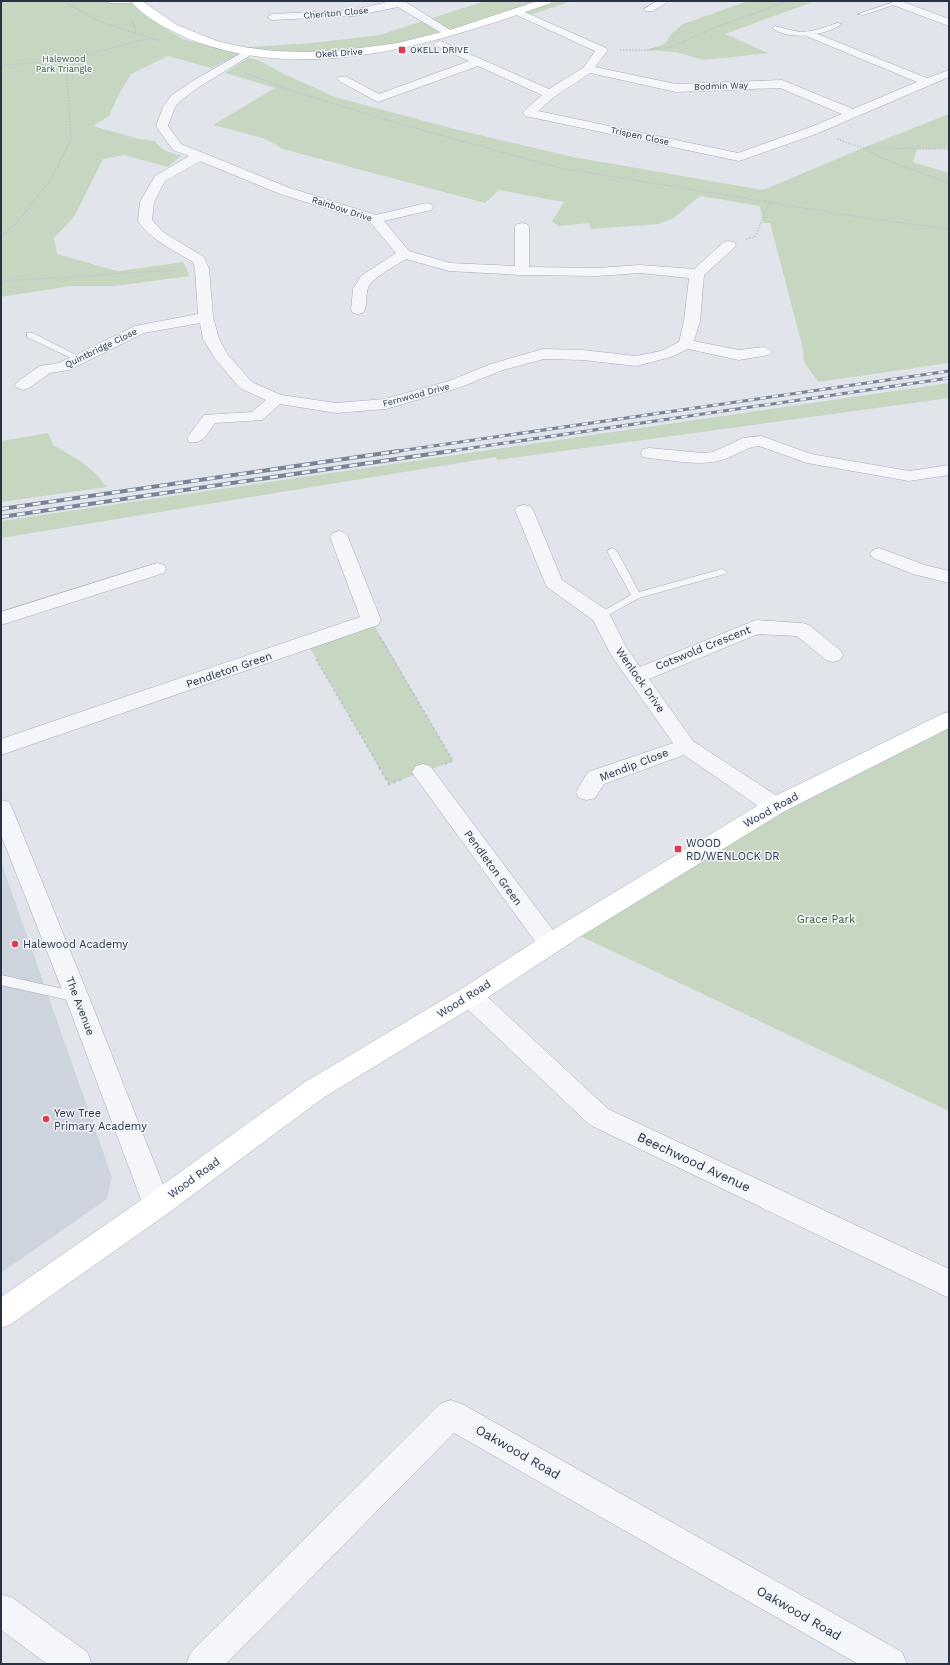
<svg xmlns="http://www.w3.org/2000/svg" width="950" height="1665" viewBox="0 0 950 1665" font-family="'Work Sans',sans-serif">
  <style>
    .built { fill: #ced4dd }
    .green { fill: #c6d6c1 }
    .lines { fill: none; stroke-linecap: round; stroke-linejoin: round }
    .lane-casing { stroke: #a5acb6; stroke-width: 1 }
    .street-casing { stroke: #a5acb6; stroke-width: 1 }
    .secondary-casing { stroke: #a5acb6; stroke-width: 1 }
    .path-far2 { stroke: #bfc3ca; stroke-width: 1.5; stroke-dasharray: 1.5 1.5; stroke-linecap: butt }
    .path-far1 { stroke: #bfc3ca; stroke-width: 2; stroke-dasharray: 2.5 2.5; stroke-linecap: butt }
    .path { stroke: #bfc3ca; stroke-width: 2.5; stroke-dasharray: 3 3; stroke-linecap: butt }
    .lane { fill: #f4f6f9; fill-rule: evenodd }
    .street { fill: #f4f6f9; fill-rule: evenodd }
    .secondary { fill: #fff; fill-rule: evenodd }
    .rail-far1-casing { stroke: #788496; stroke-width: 3 }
    .rail-casing { stroke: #788496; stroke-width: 4 }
    .rail-far1 { stroke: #f1f4f8; stroke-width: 2; stroke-dasharray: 6; stroke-linecap: butt }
    .rail { stroke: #f1f4f8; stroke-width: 2.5; stroke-dasharray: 8; stroke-linecap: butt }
    .poi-dot { fill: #dd3953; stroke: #f1f4f8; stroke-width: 1.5 }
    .labels { text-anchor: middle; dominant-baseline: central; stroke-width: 3; stroke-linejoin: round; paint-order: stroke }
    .far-street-label { font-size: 9px; fill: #273245; stroke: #f1f4f8 }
    .far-poi-label { font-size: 9px; fill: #273245; stroke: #f1f4f8; text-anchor: start }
    .far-park-label { font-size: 9px; fill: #3c6233; stroke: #f1f4f8 }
    .street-label { font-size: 11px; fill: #273245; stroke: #f1f4f8 }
    .poi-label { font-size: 11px; fill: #273245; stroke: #f1f4f8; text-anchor: start }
    .park-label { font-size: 11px; fill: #3c6233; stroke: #f1f4f8 }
    .near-street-label { font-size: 13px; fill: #273245; stroke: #f1f4f8 }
  </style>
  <rect width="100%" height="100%" fill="#e1e5eb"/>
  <path class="built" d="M1,862L112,1177L107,1199L1,1273Z"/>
  <path class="green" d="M1,1H129L153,20L182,39L231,51L243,52L211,68L168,56L131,74L120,92L109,116L93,126L139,139L155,141C160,150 171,153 181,156L168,167L124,155L103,159L74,217L54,238L57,254L113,270L119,271L183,262L190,276L115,286H71L1,297Z
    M485,1H572L527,16L516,11L384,49L311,55L232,48L312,43L380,35Z
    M748,1H816L725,34L768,53L704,60L676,52L645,50L665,44L671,34L683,24Z
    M248,58L258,60L284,74L335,97L458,130L573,157L763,190L863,148L949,114V148L917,149L913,162L949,173V363L818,382L804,362L802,345L770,223H763L760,206L700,196L674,218L658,224L591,229L589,223L558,226L552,221L564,202L499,190L485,203L283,149L266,139L213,125L275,88L225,73Z
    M949,383V398L497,460L496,457L1,538V521Z
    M48,433L53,445L82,462L96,474L107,487L1,502V441Z
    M371,620L453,761L389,784L307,643Z
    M949,719V1111L570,931Z"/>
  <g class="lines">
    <defs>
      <path id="lane" d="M107,1H133L130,3H110Z
        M897,1H906L863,15L858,14Z
        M837,23L842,24C824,36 790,41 772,28L775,26C806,35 807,33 837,23Z
        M27,333H33L82,358L78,360H75L27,337Z
        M612,548L617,551L639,592L722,569L727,572L725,574L639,598L601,619L596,616L598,614L631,595L607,551Z
        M1,975L77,992L81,993L83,997L81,1001L77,1002L1,985Z"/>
      <path id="street" d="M391,1H404L455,33L453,35H445L398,7L354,16L272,20L267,17L272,14L354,10Z
        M657,1L668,2L653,11H645L644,9Z
        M893,1H901L949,19V26L893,5L892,3Z
        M516,8L606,48L608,50L595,67L676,84L782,80L853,109L917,82L806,36L804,34L806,32L810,31L927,78L949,70V77L816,134L739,161L525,116L523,113L525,110L542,95L478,66L378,102L339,81L337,79L339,77H347L379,94L469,61L436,46L434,44L436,42L440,41L549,89L584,67L595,51L512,13L511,11ZM590,73L676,92L780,88L842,114L808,128L738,153L538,111L554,97Z
        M250,48L254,49L256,51L254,53L199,87L180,101L175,107L168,126L181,144L290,188L376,215L426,203L431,204L433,207L431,210L384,221L409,251L450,263L515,266V227L517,224L522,223L527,224L529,227V267L597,268L640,265L694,269L724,242L729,241L734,242L736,245L734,248L704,275L700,321L694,341L739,350L764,347L769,349L772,352L769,355L739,360L688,349L671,357L636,366L583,360L544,359L503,370L461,387L386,409L336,413L280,404L262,420L215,423C207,433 203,445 189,442L187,438L204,415L252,412L266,400L240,388L216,360L203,339L200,323L144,333L69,370L50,373L29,388L23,390L17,388L15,385L17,382L40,366L59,363L135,326L198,314L195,269L193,262C173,250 151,240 138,221L140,202L155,176L189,156L173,150L156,126L163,107L171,96L191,82ZM200,161L280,194L370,222L396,253L361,276L353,289L351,310L353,313L358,314L363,313C368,306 365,296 368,288C372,277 396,266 406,259L449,271L522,275L597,276L640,273L689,278L684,321L679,342L661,351L636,356L583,350L543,349L491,364L449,381L385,399L336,403L281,395L252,382L228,355L219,339L213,317L209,269L204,257L163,232L152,220L154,202L165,181Z
        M761,436L811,454L909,471L949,465V475L909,481L807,463L759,446C744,447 733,458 718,461C697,466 671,460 649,458L643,457L641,453L643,449L649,448L702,453L713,452L743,438Z
        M524,505L530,506L533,510L562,580L608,611L626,647L640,667L756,620L802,623L809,625L840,650L843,655L840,660L833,662L826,660L797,636L758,634L649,679L693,741L783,800L786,806L783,812L775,814L767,812L684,755L604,784L595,798L587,800L579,798L576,792L588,772L673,743L611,655L593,620L547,587L545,583L515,510L518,506Z
        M339,531L345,533L348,537L381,620L378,625L1,755V739L360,617L330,537L333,533Z
        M879,548L925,565L949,571V583L913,574L873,558L870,554L873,550Z
        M157,563L164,565L166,569L164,573L1,625V612Z
        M423,764L430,766L558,937L562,944L558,951L550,954L542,951L416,778L412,772L416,766Z
        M1,800L9,802L12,808L89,997L171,1205L167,1214L157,1218L147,1214L143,1205L65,997L1,835Z
        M470,986L479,989L608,1109L949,1269V1298L590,1125L461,1003L458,996L461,989Z
        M451,1400L462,1404L902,1652L907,1664H858L454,1433L226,1664H186L191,1652L440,1404Z
        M1,1594L13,1598L87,1652L92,1664H47L1,1630Z"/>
      <path id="secondary" d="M131,1H142L177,25L217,41L243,47L274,51L305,52L337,51L398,43L453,29L537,1H552L551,3C438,43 312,84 194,41C175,33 143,18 131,1Z
        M949,712V728L783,812L578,938L479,1003L323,1098L167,1214L11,1324L1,1328V1297L147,1196L305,1082L461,989L562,924L767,800L942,714Z"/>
    </defs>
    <use href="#lane" class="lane-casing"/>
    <use href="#street" class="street-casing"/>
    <use href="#secondary" class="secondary-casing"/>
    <path class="path-far2" d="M63,1L101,22L160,41
      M133,22L136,30L135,32
      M620,50H645L671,47L714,28L788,1
      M1,65C52,63 100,52 149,38
      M245,73L290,90L400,124L560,168L859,217L949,229
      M837,139L863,148L949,149
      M865,149L884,159L949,183
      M1,237L19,220L51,179L71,140L66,59
      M746,239L755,237L769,203
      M1,281L178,270"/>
    <path class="path-far1" d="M380,637L453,761L444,764
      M316,659L380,768"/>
    <path class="path" d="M379,767L389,784L402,779"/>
    <use href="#lane" class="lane"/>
    <use href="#street" class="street"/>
    <use href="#secondary" class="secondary"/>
    <defs>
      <path id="rail-far1" d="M392,452L949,371
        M444,452L949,378"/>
      <path id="rail" d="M1,509L399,451
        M1,517L451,451"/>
    </defs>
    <use href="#rail-far1" class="rail-far1-casing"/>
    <use href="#rail" class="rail-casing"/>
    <use href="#rail-far1" class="rail-far1"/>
    <use href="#rail" class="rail"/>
  </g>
  <g class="poi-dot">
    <rect x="398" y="46" width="8" height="8" rx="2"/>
    <rect x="674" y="845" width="8" height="8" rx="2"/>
    <circle cx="15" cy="944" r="4"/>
    <circle cx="46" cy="1119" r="4"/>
  </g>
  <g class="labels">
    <g class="far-street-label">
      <text transform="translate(336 13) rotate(-5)">Cheriton Close</text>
      <text transform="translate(339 53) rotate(-4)">Okell Drive</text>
      <text transform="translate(721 86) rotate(-2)">Bodmin Way</text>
      <text transform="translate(640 136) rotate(12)">Trispen Close</text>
      <text transform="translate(342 209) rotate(18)">Rainbow Drive</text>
      <text transform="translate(101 348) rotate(-26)">Quintbridge Close</text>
      <text transform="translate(416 395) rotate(-15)">Fernwood Drive</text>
    </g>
    <g class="far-poi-label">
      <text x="410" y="50">OKELL DRIVE</text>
    </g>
    <g class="far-park-label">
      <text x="64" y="59">Halewood<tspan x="64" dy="10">Park Triangle</tspan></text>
    </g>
    <g class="street-label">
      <text transform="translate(703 648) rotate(-22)">Cotswold Crescent</text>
      <text transform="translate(229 670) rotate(-19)">Pendleton Green</text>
      <text transform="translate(640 680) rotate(55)">Wenlock Drive</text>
      <text transform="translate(634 765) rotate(-21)">Mendip Close</text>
      <text transform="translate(771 810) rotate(-29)">Wood Road</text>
      <text transform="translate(493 868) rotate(54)">Pendleton Green</text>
      <text transform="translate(464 999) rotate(-32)">Wood Road</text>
      <text transform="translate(80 1006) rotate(69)">The Avenue</text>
      <text transform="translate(194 1178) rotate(-36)">Wood Road</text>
    </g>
    <g class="poi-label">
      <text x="686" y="843">WOOD<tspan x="686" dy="13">RD/WENLOCK DR</tspan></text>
      <text x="23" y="944">Halewood Academy</text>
      <text x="54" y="1113">Yew Tree<tspan x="54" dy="13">Primary Academy</tspan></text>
    </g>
    <g class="park-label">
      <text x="826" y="919">Grace Park</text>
    </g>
    <g class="near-street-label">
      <text transform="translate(694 1162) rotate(25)">Beechwood Avenue</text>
      <text transform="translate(518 1452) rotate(30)">Oakwood Road</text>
      <text transform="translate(799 1613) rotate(30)">Oakwood Road</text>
    </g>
  </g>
  <rect width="950" height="1665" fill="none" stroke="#273245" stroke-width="4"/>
</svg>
